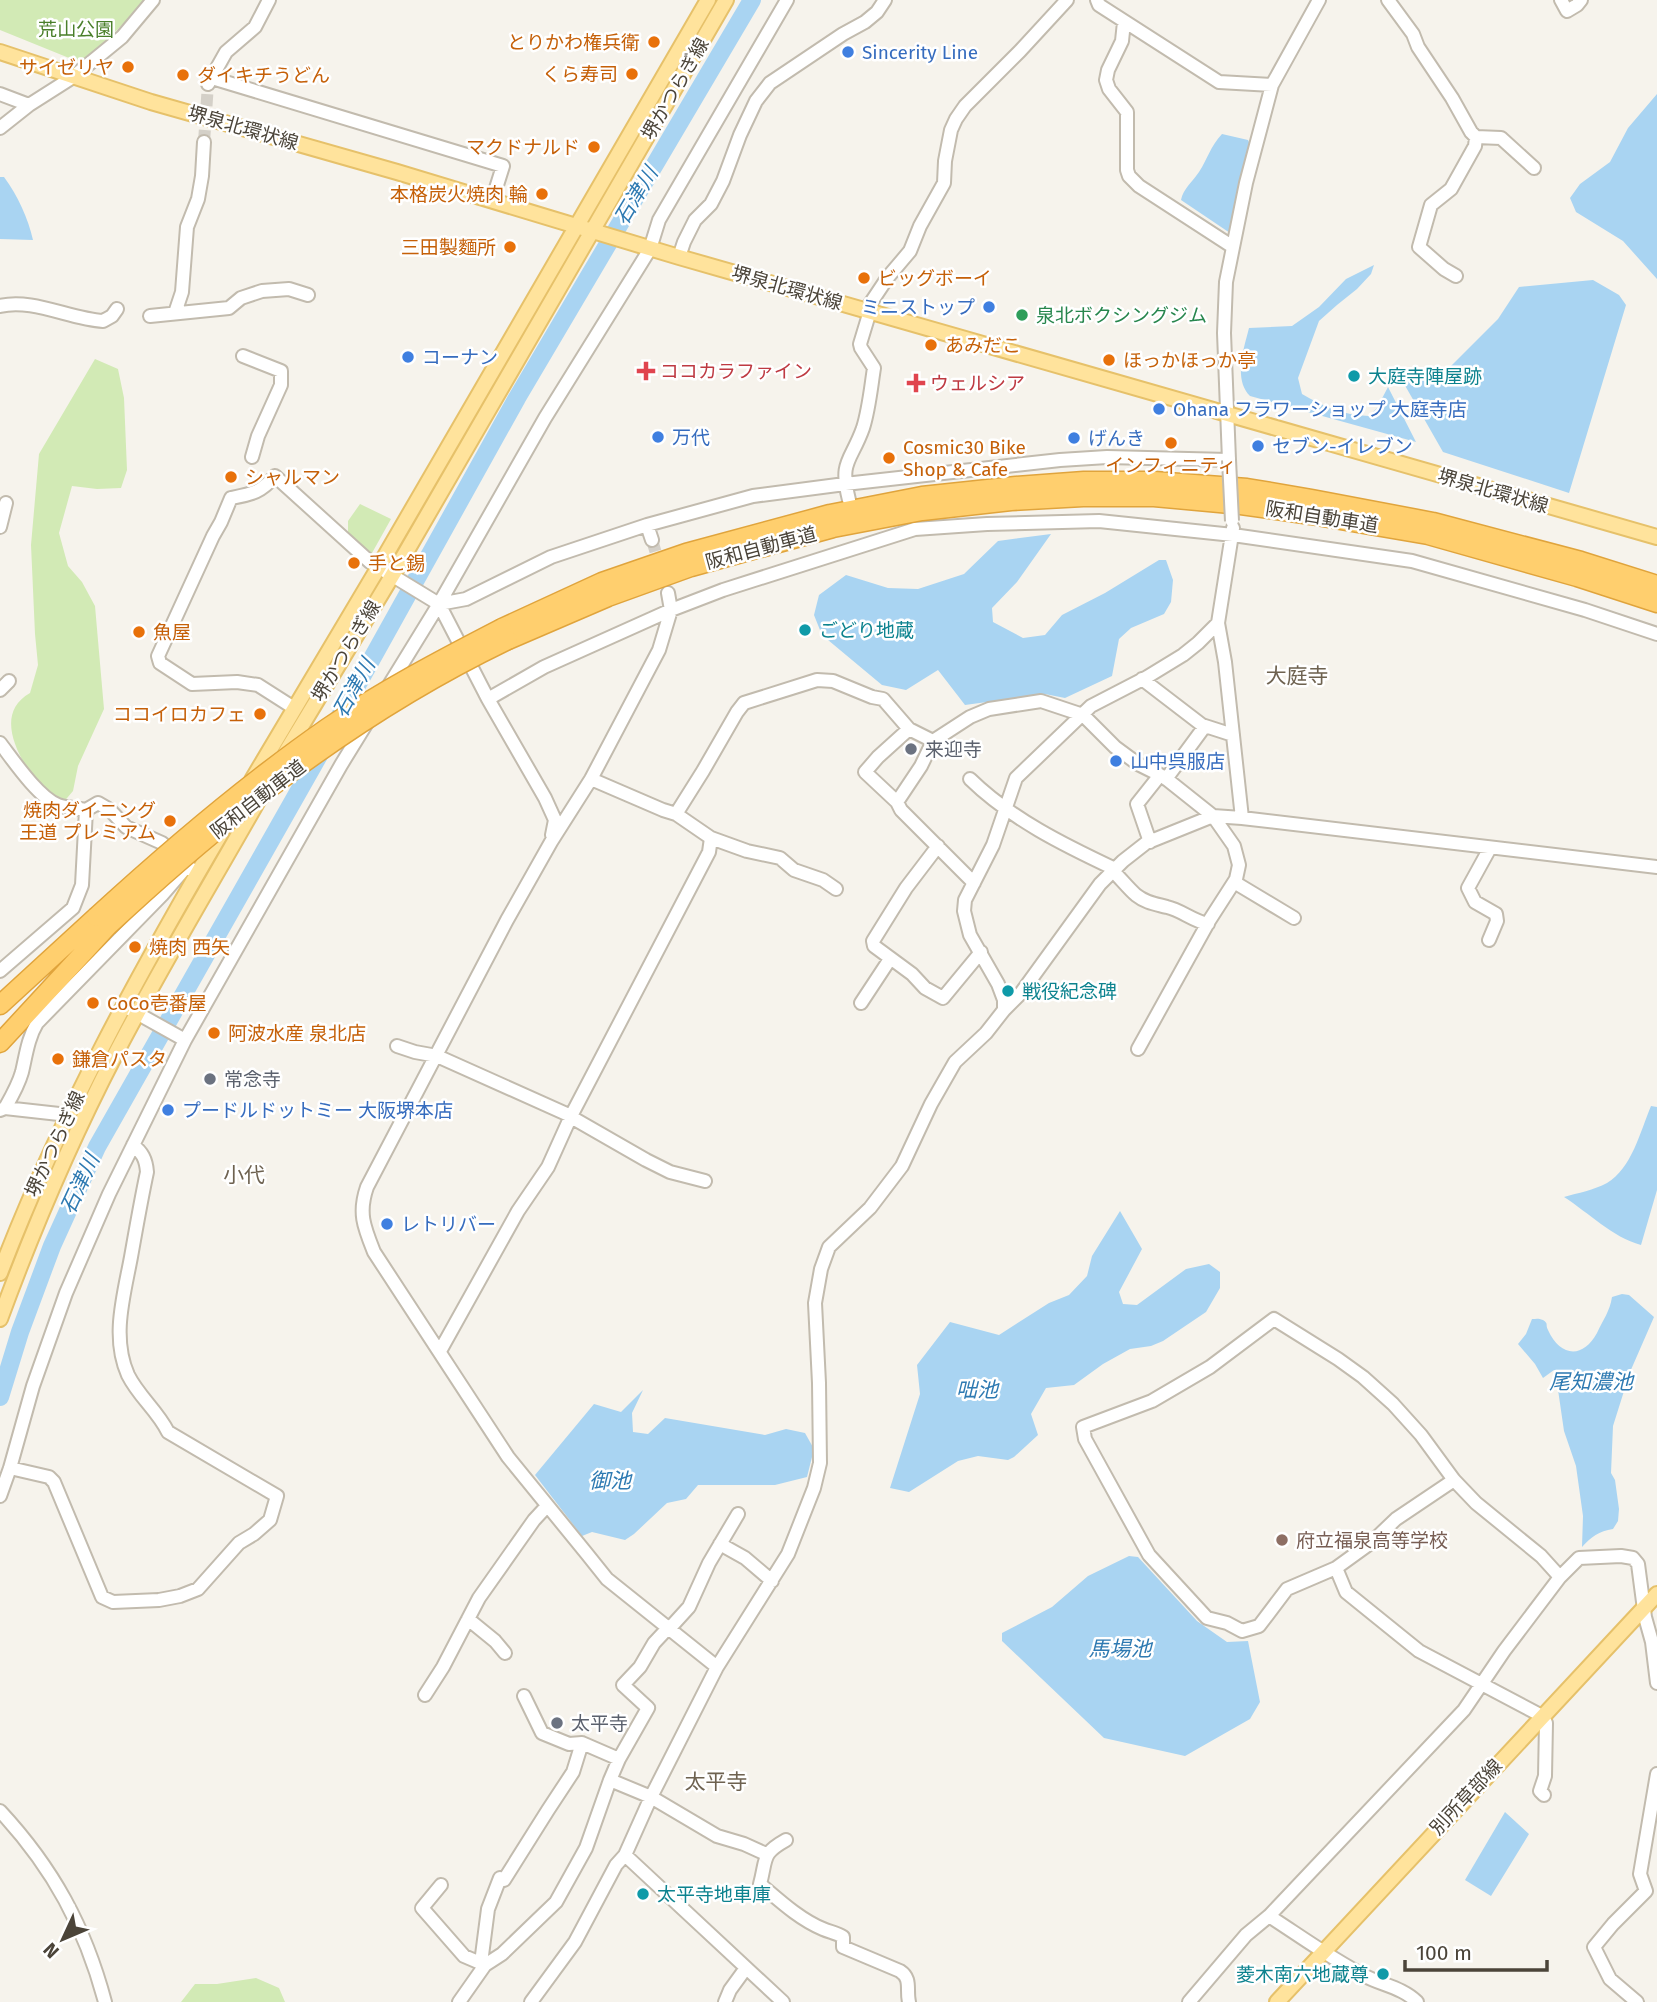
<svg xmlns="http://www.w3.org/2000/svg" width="1657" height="2002" viewBox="0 0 1657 2002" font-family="'Fira Sans','Noto Sans JP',sans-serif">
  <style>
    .green { fill: #d2eab5 }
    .water { fill: #a9d4f2 }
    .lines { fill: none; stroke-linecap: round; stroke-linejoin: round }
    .river { stroke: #a9d4f2; stroke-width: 18 }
    .minor-tunnel { stroke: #d4d0c8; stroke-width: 12; stroke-dasharray: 12 6; stroke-linecap: butt }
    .minor-casing { stroke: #c2bbae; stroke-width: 16 }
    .major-casing { stroke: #e6c16a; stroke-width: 18 }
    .highway-casing { stroke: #e0a43c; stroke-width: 21 }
    .minor { stroke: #fff; stroke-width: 12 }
    .major { stroke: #ffe39c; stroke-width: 14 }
    .highway { stroke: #ffcf6e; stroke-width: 18 }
    .minor-bridge-casing { stroke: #c2bbae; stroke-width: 16; stroke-linecap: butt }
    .highway-bridge-casing { stroke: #e0a43c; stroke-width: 21; stroke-linecap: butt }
    .minor-bridge { stroke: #fff; stroke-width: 12 }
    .highway-bridge { stroke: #ffcf6e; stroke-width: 18 }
    .food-dot { fill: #e8710a; stroke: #fff; stroke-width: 2.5 }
    .shop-dot { fill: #3f7fe0; stroke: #fff; stroke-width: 2.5 }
    .leisure-dot { fill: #2e9e5b; stroke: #fff; stroke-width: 2.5 }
    .health-dot { fill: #e0444e; stroke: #fff; stroke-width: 2.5 }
    .culture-dot { fill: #0f9aa8; stroke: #fff; stroke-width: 2.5 }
    .worship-dot { fill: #6b7280; stroke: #fff; stroke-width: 2.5 }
    .education-dot { fill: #8d6e63; stroke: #fff; stroke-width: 2.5 }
    .labels { text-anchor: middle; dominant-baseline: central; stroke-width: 5; stroke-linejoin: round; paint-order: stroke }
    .park-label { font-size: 19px; fill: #4a7f2a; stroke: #fff }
    .food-label { font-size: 19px; fill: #c56008; stroke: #fff; text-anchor: start }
    .shop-label { font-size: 19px; fill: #366cbe; stroke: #fff; text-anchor: start }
    .street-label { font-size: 19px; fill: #4b4439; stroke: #fff }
    .leisure-label { font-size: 19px; fill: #27864d; stroke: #fff; text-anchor: start }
    .health-label { font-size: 19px; fill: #be3a42; stroke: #fff; text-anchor: start }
    .culture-label { font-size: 19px; fill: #0d838f; stroke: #fff; text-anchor: start }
    .worship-label { font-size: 19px; fill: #5b616d; stroke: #fff; text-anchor: start }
    .education-label { font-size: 19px; fill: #785e54; stroke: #fff; text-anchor: start }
    .water-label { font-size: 21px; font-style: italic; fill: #2e7ab2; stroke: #fff }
    .neighbourhood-label { font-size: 21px; fill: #6e6250; stroke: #fff }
  </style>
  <rect width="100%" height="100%" fill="#f6f3ec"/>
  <path class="green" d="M0,0H147L97,50L79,62L0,30Z
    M95,359L118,369L124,398L127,470L121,488L97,489L72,486L59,533L68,566L82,582L95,606L104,709L78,766L73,791L62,804C55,799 46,794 40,787C35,782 31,774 27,768C11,742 0,710 30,693L38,665L35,634L31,545L39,454Z
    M360,504L391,519L372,553L369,555L348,536V521Z
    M256,1978L279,1988L285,2002H181L195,1984H217Z"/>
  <path class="water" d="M1657,94V279L1623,241L1576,212L1570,198L1580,184L1610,162L1628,128Z
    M1222,134L1248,140L1251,146L1230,233L1181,200C1183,189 1193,181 1199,172C1208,158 1210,147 1222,134Z
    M0,177H4C18,196 28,218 33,240L0,239Z
    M1374,265L1371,274L1357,289L1337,305L1319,321L1298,378L1302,394C1325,407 1342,415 1369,416L1377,408L1388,387L1416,442L1250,396C1233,379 1244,348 1249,328L1292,326L1319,307L1346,279Z
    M1593,280L1619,295L1626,305L1569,493L1443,452L1399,375L1451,366L1498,319L1519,287Z
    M1051,534L1017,582L992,608L993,622L1023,638L1045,635L1062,615L1105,593L1159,560H1166L1173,580L1171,602L1164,614L1131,628L1119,639L1112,676L1065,698L1045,694L965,705L938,670L906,690L882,685L822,635L814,615L819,595L846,575L888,588L918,589L964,574L998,541Z
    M1651,1106L1657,1107V1190L1641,1245C1612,1237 1589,1213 1564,1197C1578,1193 1594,1190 1607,1183C1632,1168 1640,1132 1651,1106Z
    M1120,1211L1142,1249L1119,1292L1123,1304L1137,1305L1186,1269L1209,1264L1220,1272V1288L1206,1312L1163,1341L1151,1346L1130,1349L1103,1364L1074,1385L1046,1388L1031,1414L1038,1435L1014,1457L1008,1460L978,1456L958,1461L909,1492L890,1488L920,1394L917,1365L950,1322L999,1335L1049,1303L1069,1295L1087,1276L1092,1256Z
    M1622,1294L1629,1295L1654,1317L1630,1372L1613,1426L1611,1473L1615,1480L1619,1509L1618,1521L1613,1529C1599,1531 1591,1537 1582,1547L1583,1516L1576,1466L1564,1431L1556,1376L1557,1373L1554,1370L1543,1378L1535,1364L1518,1344L1526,1334L1532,1319C1536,1319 1538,1318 1543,1320C1549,1324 1545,1324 1548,1330C1560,1357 1583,1359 1597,1333C1603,1320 1610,1311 1612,1297Z
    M643,1390L632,1413L633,1432L648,1434L665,1418L765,1435L786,1429L805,1433L814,1449L807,1477L775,1485H698L686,1499L667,1503L634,1534L625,1540L592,1532L582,1536L535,1475L594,1404L621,1412Z
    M1129,1556L1138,1557L1197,1621L1227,1642L1248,1641L1260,1702L1250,1719L1185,1756L1104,1738L1002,1641V1633L1052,1607L1088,1576Z
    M1505,1812L1529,1834L1491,1896L1465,1880Z"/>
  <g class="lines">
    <path class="river" d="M335,725L517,398L752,0
      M0,1397L20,1332L52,1246L97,1147L322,750"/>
    <path class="minor-tunnel" d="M204,142L208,84
      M652,540L661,570"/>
    <defs>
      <path id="minor" d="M1097,0L1099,5L1219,82L1272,85
        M1388,0L1413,34L1418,47L1452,98L1471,132L1476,137
        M1561,0L1567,11L1577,5L1581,0
        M1124,22L1122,41L1108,70L1106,80L1109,89L1127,112V170L1129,176L1139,186L1233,247
        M212,78L503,166L492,201
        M208,84L226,52L255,27L269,0
        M0,94L29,105
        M0,128L29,105L73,77L100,55L122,37L153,0
        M679,257L684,242L695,220L711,204L723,181L740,135L756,101L770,83L843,34L865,22L877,12L885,0
        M1456,276L1444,269L1419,247L1431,205L1451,189L1475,146L1476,137L1501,138L1534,168
        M0,306C32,298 70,319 103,321L112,316L117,309
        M866,310L888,277L910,251L920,226L944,183L945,161L951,130L956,119L965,106L1020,51L1067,0
        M175,313L182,292L187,227L198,199L202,176L204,142
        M150,316L229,308L241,298L262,291L289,289L308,295
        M243,356L281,371V385L258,436L252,457
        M849,500C839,460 851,462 863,428C869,409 871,387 874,368L861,348L860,344L870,311
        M647,525L652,540
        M0,527L6,503
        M1233,528L1218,623L1225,662L1242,818
        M668,593L671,610L659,650L591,779L551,842L507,920L367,1187C358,1213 364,1227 374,1252L508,1457L587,1554L607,1579L717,1667
        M439,604L466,599L551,557L647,525L753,496L845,484L1060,460L1107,457L1229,460L1224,333L1226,282L1246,183L1272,85L1319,0
        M1142,679L1202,725L1233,735
        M388,687L439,604L545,418L650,249L659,220L787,0
        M0,690L9,681
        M488,699L544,667L671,610L723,590L915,529L987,524L1099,521L1233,535L1412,561L1585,610L1657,634
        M294,708L258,685L237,682L192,684L160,663L158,656L213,536L221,522L231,498C252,494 260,493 275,476L370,562L439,604L488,699L545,798L555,820L552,835
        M0,743C13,760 38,797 58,805C66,808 77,808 86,810
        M591,779L663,810L676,814L711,838L747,851L780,858L794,870L823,880L836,889
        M970,779C1011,819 1064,845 1115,869
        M1166,779L1205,726
        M897,802L865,772L878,757L909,729
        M676,814L703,771L737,712L744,703L817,680L833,681L872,697L883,699L909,729L933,741
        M1150,842L1137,804L1160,775
        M938,846L906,888L873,941L874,946L912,974L925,988L943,998L981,952
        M1113,871C1121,879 1129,889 1136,895C1146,903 1156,904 1167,907C1181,910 1193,921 1208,924
        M1234,882L1294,918
        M974,883L901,810L897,802L921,766L933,741L970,717L989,709L1041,701L1083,715L1115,747L1138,764L1164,777L1213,816L1234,846L1239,865L1236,879L1209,921L1138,1049
        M1489,940L1497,921L1496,914L1475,902L1468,888L1490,848
        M0,971L73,908L82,885L86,810L98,803L110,810L126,827L162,843L197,874
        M861,1003L890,959
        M124,1006L185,1040
        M1004,1010V1000L998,984L970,935L964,911L965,900L993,845L1016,778L1091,706L1147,677L1183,655L1198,643L1218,623
        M397,1046L415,1052L437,1056L571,1116
        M5,1108C12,1096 18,1086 22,1072C26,1055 28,1038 37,1023L162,895L187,866
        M0,1110L5,1108L68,1115
        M571,1117L646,1160L670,1172L705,1181
        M440,1351L518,1211L548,1167L571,1116L709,852L711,838
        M10,1468L49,1477L54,1482L102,1597L113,1602L159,1600L180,1596L198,1589L239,1543L254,1534L270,1520L277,1496L168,1432C157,1410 139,1397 128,1375C111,1337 124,1295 131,1257C136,1229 141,1200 147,1172C146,1159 142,1152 133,1145
        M1454,1480L1396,1519L1372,1542L1336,1568L1287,1589L1259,1626L1242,1631L1227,1623L1207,1618L1149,1555L1085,1439L1083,1427L1152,1401L1210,1367L1274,1319L1338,1359L1363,1377L1393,1404L1421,1435L1454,1480L1476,1503L1541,1556L1560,1577
        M0,1496L10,1468L33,1386L66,1293L109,1194L185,1040L341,765L368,721
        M720,1544L745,1558L772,1581
        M1336,1568L1346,1592L1419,1651L1542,1716L1546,1723L1545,1776L1540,1791L1544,1795
        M468,1619L495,1641L505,1653
        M669,1629L689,1607L709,1563L738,1514
        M425,1695L443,1667L479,1598L534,1520L547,1506
        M524,1696L542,1733L569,1744L582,1743L619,1759
        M610,1780L651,1797L717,1836L744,1844L766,1854
        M0,1811C53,1868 85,1927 105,2002
        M786,1840C761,1854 767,1858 760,1884C779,1900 799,1919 823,1929C830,1932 837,1933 843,1937V1947L900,1971C912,1979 906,1989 909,2002
        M625,1855L783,2002
        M504,1880L548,1810L573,1772L582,1743
        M441,1885L422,1908L464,1956L485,1965
        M1269,1916C1300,1936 1330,1958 1363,1975C1381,1985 1402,1987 1417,2002
        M481,1963L488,1909L500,1878
        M459,2002L485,1965L502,1954L556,1902L586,1848L610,1780L619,1759L648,1708L623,1685L640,1667L654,1643L668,1628
        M531,2002L575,1942L616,1865L625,1855L651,1797L717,1667L788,1554L814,1488L820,1463L819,1383L815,1303L821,1269L829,1247L870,1208L902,1166L931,1104L955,1062L986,1033L1004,1010L1021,993L1100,884L1123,861L1146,843L1213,816L1242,818L1657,867
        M725,2002L730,1990L746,1968
        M1189,2002L1246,1935L1269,1916L1464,1710L1504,1651L1560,1577L1579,1558L1621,1556L1633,1558L1638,1564L1645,1617L1652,1642L1657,1683
        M1637,2002L1610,1979L1594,1947L1613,1924L1646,1891L1640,1874L1657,1774"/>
      <path id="major" d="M0,52L151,102L397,172L679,257L1657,537
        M281,760L398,566L726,0
        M252,780L374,575L708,0
        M0,1273C59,1118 140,971 224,828
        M0,1319C33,1229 71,1140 115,1055C160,968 211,884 259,799
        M1277,2002L1657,1594"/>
      <path id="highway" d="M502,628L602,582L686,553L830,514L922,496L1016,486L1084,481H1154L1247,488L1312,499L1433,522L1581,561L1657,585
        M508,640L608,597L691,567L833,528L922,511L1011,501L1083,497H1154L1241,505L1311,515L1428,535L1577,577L1657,603
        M0,1005L96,917
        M0,1043L108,926"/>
    </defs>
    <use href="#minor" class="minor-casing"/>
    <use href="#major" class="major-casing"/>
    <use href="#highway" class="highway-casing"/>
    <use href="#minor" class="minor"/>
    <use href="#major" class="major"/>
    <use href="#highway" class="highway"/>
    <defs>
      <path id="minor-bridge" d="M1229,460L1232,521"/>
      <path id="highway-bridge" d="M96,917C169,850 245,785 327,728C381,691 444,658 502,628
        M108,926C229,813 358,712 508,640"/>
    </defs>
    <use href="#minor-bridge" class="minor-bridge-casing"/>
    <use href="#highway-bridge" class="highway-bridge-casing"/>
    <use href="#minor-bridge" class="minor-bridge"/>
    <use href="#highway-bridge" class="highway-bridge"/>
  </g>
  <g class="food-dot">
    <circle cx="654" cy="42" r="7"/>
    <circle cx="128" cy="67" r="7"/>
    <circle cx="632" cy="74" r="7"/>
    <circle cx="183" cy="75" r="7"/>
    <circle cx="594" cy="147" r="7"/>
    <circle cx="542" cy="194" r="7"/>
    <circle cx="510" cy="247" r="7"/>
    <circle cx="864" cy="278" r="7"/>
    <circle cx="931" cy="345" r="7"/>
    <circle cx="1109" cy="360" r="7"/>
    <circle cx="1171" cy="443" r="7"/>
    <circle cx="889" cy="458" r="7"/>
    <circle cx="231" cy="477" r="7"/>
    <circle cx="354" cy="563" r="7"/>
    <circle cx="139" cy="632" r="7"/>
    <circle cx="260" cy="714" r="7"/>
    <circle cx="170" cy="821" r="7"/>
    <circle cx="135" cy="947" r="7"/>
    <circle cx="93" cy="1003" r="7"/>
    <circle cx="214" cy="1033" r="7"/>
    <circle cx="58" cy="1059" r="7"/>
  </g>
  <g class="shop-dot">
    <circle cx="848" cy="52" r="7"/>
    <circle cx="989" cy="307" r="7"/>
    <circle cx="408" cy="357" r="7"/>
    <circle cx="1159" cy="409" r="7"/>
    <circle cx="658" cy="437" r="7"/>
    <circle cx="1074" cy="438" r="7"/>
    <circle cx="1258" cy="446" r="7"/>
    <circle cx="1116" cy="761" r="7"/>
    <circle cx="168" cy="1110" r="7"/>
    <circle cx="387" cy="1224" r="7"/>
  </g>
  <circle class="leisure-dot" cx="1022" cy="315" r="7"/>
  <g class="health-dot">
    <path d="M642.5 360.5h7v7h7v7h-7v7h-7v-7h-7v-7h7z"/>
    <path d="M912.5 372.5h7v7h7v7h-7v7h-7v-7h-7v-7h7z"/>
  </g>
  <g class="culture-dot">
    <circle cx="1354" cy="376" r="7"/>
    <circle cx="805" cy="630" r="7"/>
    <circle cx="1008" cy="991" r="7"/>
    <circle cx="643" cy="1894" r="7"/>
    <circle cx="1383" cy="1974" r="7"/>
  </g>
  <g class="worship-dot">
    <circle cx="911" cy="749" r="7"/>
    <circle cx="210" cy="1079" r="7"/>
    <circle cx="557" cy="1723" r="7"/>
  </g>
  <circle class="education-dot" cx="1282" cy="1540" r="7"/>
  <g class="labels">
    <g class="park-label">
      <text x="76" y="29">荒山公園</text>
    </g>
    <g class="food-label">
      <text x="640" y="42" text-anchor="end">とりかわ権兵衛</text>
      <text x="114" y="67" text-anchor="end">サイゼリヤ</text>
      <text x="618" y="74" text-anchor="end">くら寿司</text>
      <text x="197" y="75">ダイキチうどん</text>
      <text x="580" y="147" text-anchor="end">マクドナルド</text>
      <text x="528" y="194" text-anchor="end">本格炭火焼肉 輪</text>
      <text x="496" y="247" text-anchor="end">三田製麵所</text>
      <text x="878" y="278">ビッグボーイ</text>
      <text x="945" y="345">あみだこ</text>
      <text x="1123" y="360">ほっかほっか亭</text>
      <text x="903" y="447">Cosmic30 Bike<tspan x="903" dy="22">Shop &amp; Cafe</tspan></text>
      <text x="1171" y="465" text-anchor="middle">インフィニティ</text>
      <text x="245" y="477">シャルマン</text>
      <text x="368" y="563">手と錫</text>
      <text x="153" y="632">魚屋</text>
      <text x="246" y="714" text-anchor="end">ココイロカフェ</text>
      <text x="156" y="810" text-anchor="end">焼肉ダイニング<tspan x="156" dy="22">王道 プレミアム</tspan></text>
      <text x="149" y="947">焼肉 西矢</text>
      <text x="107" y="1003">CoCo壱番屋</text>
      <text x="228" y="1033">阿波水産 泉北店</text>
      <text x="72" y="1059">鎌倉パスタ</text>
    </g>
    <g class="shop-label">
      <text x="862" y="52">Sincerity Line</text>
      <text x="975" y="307" text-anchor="end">ミニストップ</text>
      <text x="422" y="357">コーナン</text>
      <text x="1173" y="409">Ohana フラワーショップ 大庭寺店</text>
      <text x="672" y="437">万代</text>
      <text x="1088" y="438">げんき</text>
      <text x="1272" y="446">セブン-イレブン</text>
      <text x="1130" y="761">山中呉服店</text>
      <text x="182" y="1110">プードルドットミー 大阪堺本店</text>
      <text x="401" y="1224">レトリバー</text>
    </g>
    <g class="street-label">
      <text transform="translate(675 89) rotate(-60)">堺かつらぎ線</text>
      <text transform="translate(243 128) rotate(16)">堺泉北環状線</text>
      <text transform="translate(787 288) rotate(16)">堺泉北環状線</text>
      <text transform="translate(1493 491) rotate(16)">堺泉北環状線</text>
      <text transform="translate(1322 517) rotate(9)">阪和自動車道</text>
      <text transform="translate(761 548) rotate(-15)">阪和自動車道</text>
      <text transform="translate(346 651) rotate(-59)">堺かつらぎ線</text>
      <text transform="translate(258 799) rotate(-38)">阪和自動車道</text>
      <text transform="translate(55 1144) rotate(-65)">堺かつらぎ線</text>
      <text transform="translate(1466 1797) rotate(-47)">別所草部線</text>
    </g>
    <g class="leisure-label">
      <text x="1036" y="315">泉北ボクシングジム</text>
    </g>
    <g class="health-label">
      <text x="660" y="371">ココカラファイン</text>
      <text x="930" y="383">ウェルシア</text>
    </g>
    <g class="culture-label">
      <text x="1368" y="376">大庭寺陣屋跡</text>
      <text x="819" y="630">ごどり地蔵</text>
      <text x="1022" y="991">戦役紀念碑</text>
      <text x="657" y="1894">太平寺地車庫</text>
      <text x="1369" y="1974" text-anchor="end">菱木南六地蔵尊</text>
    </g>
    <g class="worship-label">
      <text x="925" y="749">来迎寺</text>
      <text x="224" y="1079">常念寺</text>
      <text x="571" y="1723">太平寺</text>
    </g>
    <g class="education-label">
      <text x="1296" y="1540">府立福泉高等学校</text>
    </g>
    <g class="water-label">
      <text transform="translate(636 196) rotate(-59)">石津川</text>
      <text transform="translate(354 688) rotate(-61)">石津川</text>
      <text transform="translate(80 1184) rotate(-65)">石津川</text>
      <text x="1591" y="1382">尾知濃池</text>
      <text x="977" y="1390">咄池</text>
      <text x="610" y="1481">御池</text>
      <text x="1120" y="1649">馬場池</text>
    </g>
    <g class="neighbourhood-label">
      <text x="1297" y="676">大庭寺</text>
      <text x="244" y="1175">小代</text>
      <text x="716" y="1782">太平寺</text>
    </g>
  </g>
  <g transform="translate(63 1939) rotate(226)" stroke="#ffffff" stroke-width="5" paint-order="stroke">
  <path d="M0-5L12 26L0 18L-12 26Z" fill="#4b4439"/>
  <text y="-10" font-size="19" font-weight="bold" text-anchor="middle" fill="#4b4439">N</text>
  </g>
  <path d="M1405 1960v10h142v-10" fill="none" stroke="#4b4439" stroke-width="3.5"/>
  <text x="1416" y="1960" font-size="21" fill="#4b4439" stroke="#ffffff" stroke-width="5" paint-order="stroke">100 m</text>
</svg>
